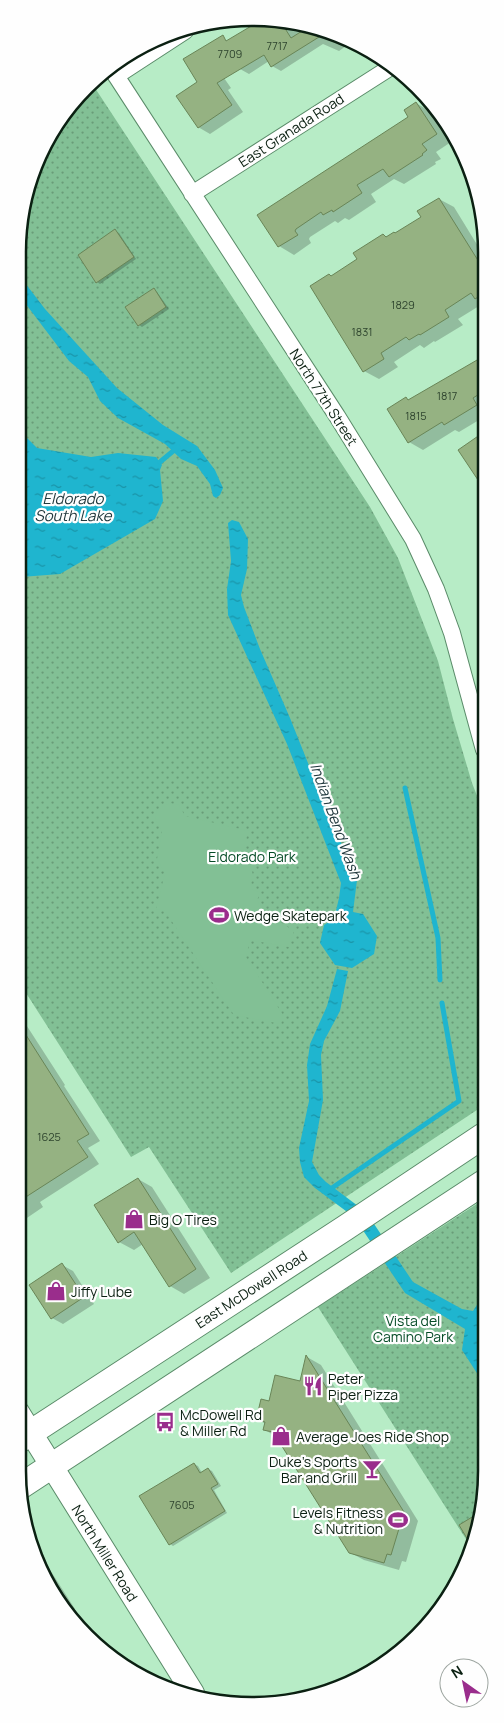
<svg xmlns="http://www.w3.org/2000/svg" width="504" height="1723" viewBox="0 0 504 1723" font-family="Manrope,sans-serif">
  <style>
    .park { fill: url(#park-dots) }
    .garden { fill: #82c095 }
    .water { fill: url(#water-ripples) }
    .shadow { fill: #0003 }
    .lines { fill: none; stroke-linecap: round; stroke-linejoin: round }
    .stream { stroke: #1fb5cf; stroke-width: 5 }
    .building { fill: #95b282; stroke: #698557 }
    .street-casing { stroke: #5a8b69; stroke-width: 18 }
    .secondary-casing { stroke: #5a8b69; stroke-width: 24 }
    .primary-casing { stroke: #5a8b69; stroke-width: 27 }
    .street { stroke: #fff; stroke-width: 16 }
    .secondary { stroke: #fff; stroke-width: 22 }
    .primary { stroke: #fff; stroke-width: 25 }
    .labels { text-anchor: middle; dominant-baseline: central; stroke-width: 4.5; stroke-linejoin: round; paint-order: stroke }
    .number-label { font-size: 11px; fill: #2e442e }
    .street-label { font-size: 14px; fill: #0b2012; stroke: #fefefe }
    .park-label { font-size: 14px; fill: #064c27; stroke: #fefefe }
    .poi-label { font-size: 14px; fill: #0b2012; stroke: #fefefe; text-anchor: start }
    .water-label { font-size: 15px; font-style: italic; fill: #22393e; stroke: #fefefe }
    .rim { fill: none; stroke: #0b2012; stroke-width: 2.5 }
  </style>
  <defs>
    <pattern id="park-dots" width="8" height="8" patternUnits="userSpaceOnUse" patternTransform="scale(1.25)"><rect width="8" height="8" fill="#82c095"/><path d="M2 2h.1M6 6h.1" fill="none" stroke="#699c78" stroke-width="1.8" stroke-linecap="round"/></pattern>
    <pattern id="water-ripples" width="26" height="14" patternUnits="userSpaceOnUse" patternTransform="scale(1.25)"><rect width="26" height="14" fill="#1fb5cf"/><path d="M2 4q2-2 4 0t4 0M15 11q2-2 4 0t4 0" fill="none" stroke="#1993a7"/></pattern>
  </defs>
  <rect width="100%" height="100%" fill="#b7ecc6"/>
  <path class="park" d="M93,85L370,507L398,558L438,661L453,719L472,783L483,811V1106L231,1273L149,1147L131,1157L19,982L22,207L57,122Z
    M483,1200L482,1516L471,1547L318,1307Z"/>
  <path class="garden" d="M170,803L179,805L185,816L249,831L244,844L253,875L250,889L260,892L257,901C268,914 280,922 294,931L289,947L250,940L246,957L283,1015L281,1024L234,1015L165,911L156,909L165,873L157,859L162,831L155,819L157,810Z"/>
  <path class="water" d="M22,279L45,309L117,388L163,425L197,446L215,470L223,488L220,495L216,498L213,496L210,484L197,466L181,459L165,444L118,418L100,401L88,377L69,361L22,299Z
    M21,432L37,448L91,457L118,453L156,457L162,465L160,470L163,501L155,519L60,574L21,577Z
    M232,520L239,522L248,539L247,569L241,595L244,607L260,649L290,718L326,808L357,880L353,912L363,914L377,936L374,954L352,968L335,965L320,943L324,925L334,919L339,898L341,883L287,744L228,615L227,589L231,561L228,523Z
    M337,969L348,971L340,1011L324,1041L321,1055L323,1100L312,1162L319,1175L326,1182L366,1212L413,1282L462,1309L473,1311L482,1297V1381L462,1350L465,1329L405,1293L354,1217L315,1188L304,1177L300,1162L299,1148L309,1101L307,1065L310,1044L327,1006Z"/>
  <path class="shadow" d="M259,22H297L358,43L350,48L346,46L339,51L323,44L281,71L272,66L269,61L249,74L240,69Z
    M210,58L231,88L228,90L243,112L210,134L198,127L199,82Z
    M416,103L431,112L451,142L436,152L441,159L435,162L436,164L404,184L394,179L371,194L376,202L349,220L345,218L338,223L335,221L310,237L309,239L311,243L294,255L279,246L259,215L410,117Z
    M439,199L454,207L484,256V303L458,319L463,325L435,342L434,341L424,348L420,345L394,362L398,367L379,379L364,371L329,275L332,276L359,260L383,235L388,237L396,234L423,217Z
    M115,231L119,233L136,259L100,284L97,282Z
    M154,290L157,292L169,309L142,327L139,325Z
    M484,357V417L459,432L455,430L423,450L409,442L406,399L410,401Z
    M19,1011L26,1022L25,1023L65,1085L64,1086L100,1141L88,1148L99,1164L40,1202L43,1207L21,1222L18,1221Z
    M138,1179L152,1187L210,1278L184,1294L170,1286L143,1244L134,1250L119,1242Z
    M62,1265L73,1271L94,1304L63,1324L52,1318Z
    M307,1357L321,1365L418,1521L406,1562L402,1561L399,1570L364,1560L349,1552L277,1437L265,1430L266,1424L257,1419L270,1402L301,1383Z
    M194,1464L198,1466L202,1473L208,1469L212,1471L221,1486L214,1490L227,1513L173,1546L170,1544Z
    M461,1562L465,1563L455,1588L446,1599L451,1579L456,1581Z
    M49,1571L52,1573L75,1609L68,1613L44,1574Z"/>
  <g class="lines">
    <path class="stream" d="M160,462L178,447
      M405,788L438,938L440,980
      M329,1190L459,1101L442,1003"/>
  </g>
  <path class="building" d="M258,22H281L291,38L310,26L327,32L271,67L264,55L217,83L232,105L198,128L176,96L197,82L183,59L223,35L226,41Z
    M416,102L437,134L422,144L427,150L422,154L423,155L389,177L383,169L357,185L362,193L333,212L332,210L323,215L321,212L296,229L295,231L298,235L278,247L257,215L408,117L404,110Z
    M439,198L484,270V293L475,299L471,293L445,310L449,317L420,335L419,334L409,340L406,337L381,353L384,359L363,372L310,286L329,274L331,276L357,259L353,253L383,234L386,237L394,232L395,233L421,217L417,211Z
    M115,229L134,257L96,283L78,255Z
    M154,288L166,307L138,326L125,307Z
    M484,356V391L473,398L477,405L444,425L442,422L408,443L387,409L406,397L408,400Z
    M484,432V489L458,450Z
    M19,1024L89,1134L77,1141L88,1157L18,1202Z
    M138,1178L196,1269L169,1287L134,1232L118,1243L94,1205Z
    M62,1263L84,1297L51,1319L29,1285Z
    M306,1355L404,1512L391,1555L387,1554L384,1563L349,1553L273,1432L263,1430L265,1422L256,1420L261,1399L269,1401L275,1375L300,1381Z
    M194,1463L200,1473L208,1468L218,1484L211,1488L225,1511L169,1545L139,1496Z
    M482,1511V1516L471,1545L459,1525Z"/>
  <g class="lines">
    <defs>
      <path id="street" d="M111,68L337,416L413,539L436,589L452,633L484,750
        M116,76L185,31
        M192,194L391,67"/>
      <path id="secondary" d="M18,1412L193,1693"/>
      <path id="primary" d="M18,1441L345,1228L483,1136
        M21,1486L483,1183"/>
    </defs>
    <use href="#street" class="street-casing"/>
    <use href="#secondary" class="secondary-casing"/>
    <use href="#primary" class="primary-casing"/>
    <use href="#street" class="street"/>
    <use href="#secondary" class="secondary"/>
    <use href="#primary" class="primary"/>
  </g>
  <defs>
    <symbol id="stadium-bare" viewBox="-9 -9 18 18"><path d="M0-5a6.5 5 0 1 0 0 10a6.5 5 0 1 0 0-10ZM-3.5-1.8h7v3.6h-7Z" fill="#9a2d8c" stroke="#fefefe" stroke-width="2.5" paint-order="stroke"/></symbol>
    <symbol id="shop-bare" viewBox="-9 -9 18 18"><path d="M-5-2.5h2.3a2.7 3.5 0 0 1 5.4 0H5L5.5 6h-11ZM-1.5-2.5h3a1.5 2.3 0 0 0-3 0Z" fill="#9a2d8c" stroke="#fefefe" stroke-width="2.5" paint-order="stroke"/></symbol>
    <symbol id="restaurant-bare" viewBox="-9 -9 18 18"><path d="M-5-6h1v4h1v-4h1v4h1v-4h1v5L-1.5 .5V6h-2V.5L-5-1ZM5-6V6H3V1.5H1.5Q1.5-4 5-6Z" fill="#9a2d8c" stroke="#fefefe" stroke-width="2.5" paint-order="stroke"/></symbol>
    <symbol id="bus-bare" viewBox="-9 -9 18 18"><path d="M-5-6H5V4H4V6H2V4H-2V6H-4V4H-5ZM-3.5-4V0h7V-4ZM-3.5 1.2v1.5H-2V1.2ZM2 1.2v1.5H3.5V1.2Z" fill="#9a2d8c" stroke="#fefefe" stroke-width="2.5" paint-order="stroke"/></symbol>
    <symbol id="bar-bare" viewBox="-9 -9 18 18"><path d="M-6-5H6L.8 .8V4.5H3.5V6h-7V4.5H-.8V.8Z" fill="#9a2d8c" stroke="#fefefe" stroke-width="2.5" paint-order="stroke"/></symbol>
  </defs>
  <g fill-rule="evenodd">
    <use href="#stadium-bare" x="205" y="901" width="28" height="28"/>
    <use href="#shop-bare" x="120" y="1205" width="28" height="28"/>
    <use href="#shop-bare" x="42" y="1277" width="28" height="28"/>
    <use href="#restaurant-bare" x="299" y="1372" width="28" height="28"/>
    <use href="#bus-bare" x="151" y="1408" width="28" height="28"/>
    <use href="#shop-bare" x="267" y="1422" width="28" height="28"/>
    <use href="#bar-bare" x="358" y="1455" width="28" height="28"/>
    <use href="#stadium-bare" x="384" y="1506" width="28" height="28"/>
  </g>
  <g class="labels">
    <g class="number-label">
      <text x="277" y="45">7717</text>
      <text x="230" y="53">7709</text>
      <text x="403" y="304">1829</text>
      <text x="362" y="331">1831</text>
      <text x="447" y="395">1817</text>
      <text x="416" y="415">1815</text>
      <text x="49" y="1136">1625</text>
      <text x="182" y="1504">7605</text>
    </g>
    <g class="street-label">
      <text transform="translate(291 130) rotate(-33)">East Granada Road</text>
      <text transform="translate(324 397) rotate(57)">North 77th Street</text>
      <text transform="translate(251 1289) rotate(-33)">East McDowell Road</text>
      <text transform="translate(105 1553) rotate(58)">North Miller Road</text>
    </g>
    <g class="park-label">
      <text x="252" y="856">Eldorado Park</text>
      <text x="413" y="1320">Vista del<tspan x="413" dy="16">Camino Park</tspan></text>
    </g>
    <g class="poi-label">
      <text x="234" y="915">Wedge Skatepark</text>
      <text x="149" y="1219">Big O Tires</text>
      <text x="71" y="1291">Jiffy Lube</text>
      <text x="328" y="1378">Peter<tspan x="328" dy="16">Piper Pizza</tspan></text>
      <text x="180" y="1414">McDowell Rd<tspan x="180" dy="16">&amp; Miller Rd</tspan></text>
      <text x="296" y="1436">Average Joes Ride Shop</text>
      <text x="357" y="1461" text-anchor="end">Duke's Sports<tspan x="357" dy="16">Bar and Grill</tspan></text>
      <text x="383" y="1512" text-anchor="end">Levels Fitness<tspan x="383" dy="16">&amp; Nutrition</tspan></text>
    </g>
    <g class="water-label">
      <text x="73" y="498">Eldorado<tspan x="73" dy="17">South Lake</tspan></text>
      <text transform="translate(336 821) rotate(70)">Indian Bend Wash</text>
    </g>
  </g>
  <path d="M0 0H504V1723H0ZM252 26H252A226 226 0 0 1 478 252V1471A226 226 0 0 1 252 1697H252A226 226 0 0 1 26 1471V252A226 226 0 0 1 252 26Z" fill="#fefefe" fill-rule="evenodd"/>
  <path class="rim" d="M252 26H252A226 226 0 0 1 478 252V1471A226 226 0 0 1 252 1697H252A226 226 0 0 1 26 1471V252A226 226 0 0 1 252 26Z"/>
  <g transform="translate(464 1683) rotate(327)"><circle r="24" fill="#fefefe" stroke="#9da5a0"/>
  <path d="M0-4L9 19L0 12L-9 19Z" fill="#9a2d8c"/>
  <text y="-8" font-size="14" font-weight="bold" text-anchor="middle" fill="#0b2012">N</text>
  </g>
</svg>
